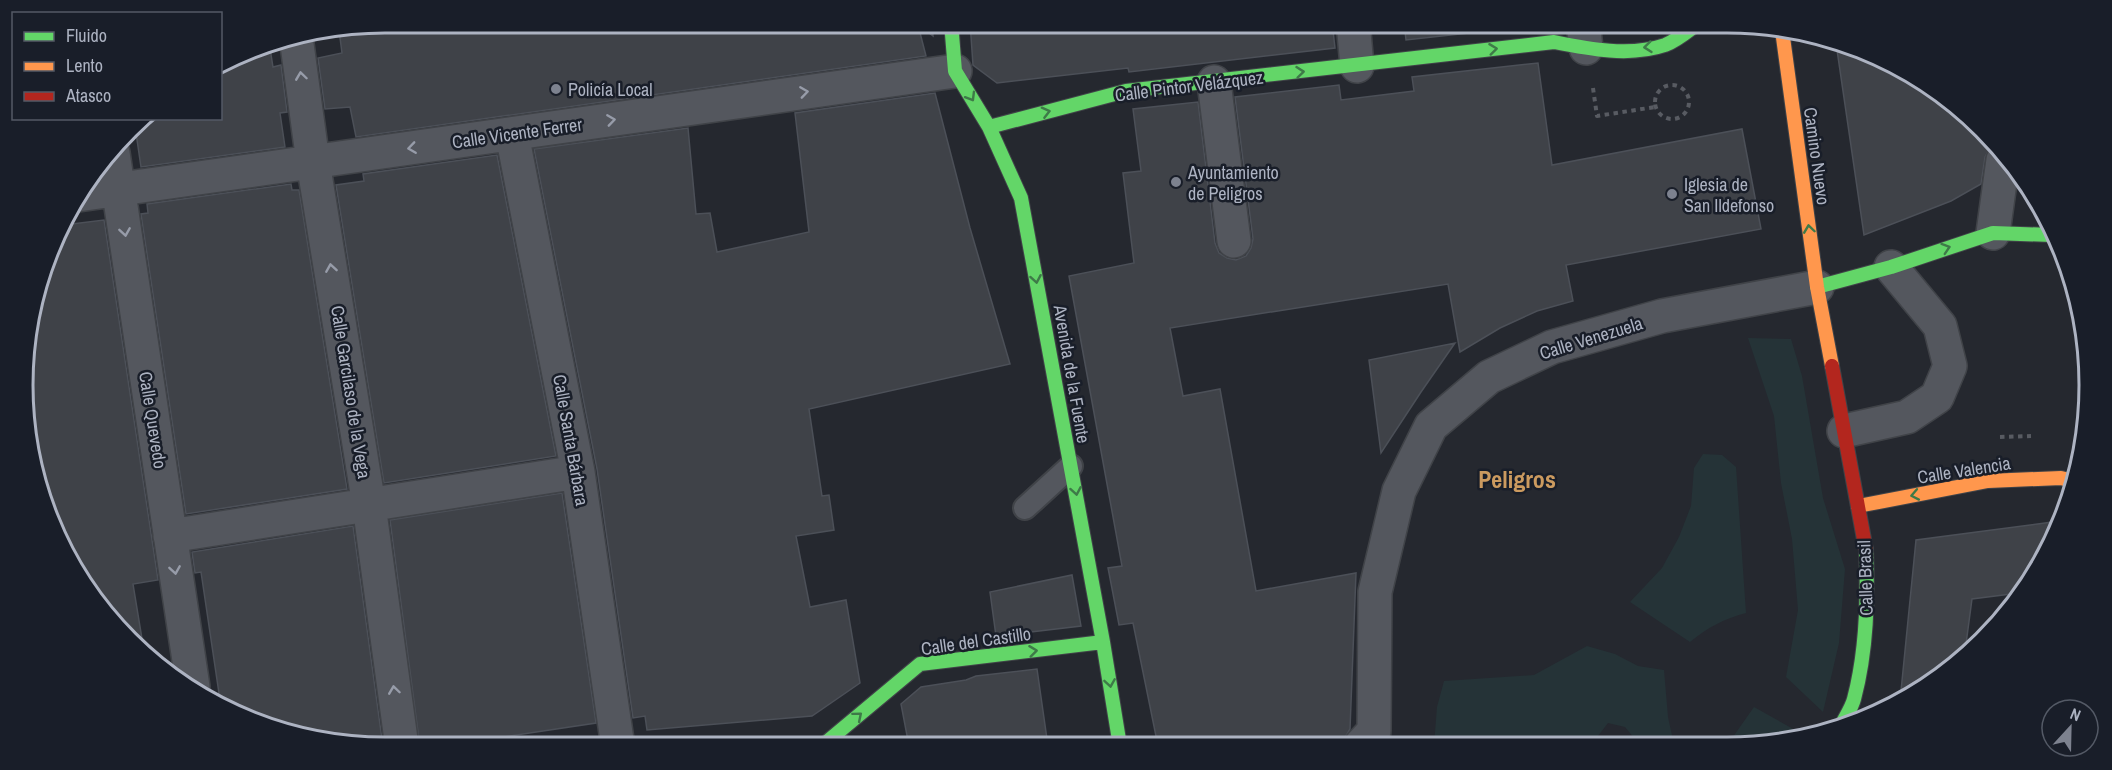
<svg xmlns="http://www.w3.org/2000/svg" width="2112" height="770" viewBox="0 0 2112 770" font-family="'Archivo Narrow',sans-serif">
  <style>
    .green { fill: #253337 }
    .building { fill: #3f4248; stroke: #4c5058; stroke-width: 1.5 }
    .lines { fill: none; stroke-linecap: round; stroke-linejoin: round }
    .lane-casing { stroke: #404348; stroke-width: 26 }
    .street-casing { stroke: #404348; stroke-width: 36 }
    .fast-casing { stroke: #404348; stroke-width: 16 }
    .slow-casing { stroke: #404348; stroke-width: 16 }
    .jam-casing { stroke: #404348; stroke-width: 16 }
    .path { stroke: #585b62; stroke-width: 4; stroke-dasharray: 4.5 4.5; stroke-linecap: butt }
    .lane { stroke: #54575e; stroke-width: 22 }
    .street { stroke: #54575e; stroke-width: 33 }
    .fast { stroke: #63d668; stroke-width: 14 }
    .slow { stroke: #ff974d; stroke-width: 14 }
    .jam { stroke: #b3261e; stroke-width: 14 }
    .oneway { stroke: #3e7a48 }
    .oneway2 { stroke: #979ca9 }
    .poi-dot { fill: #7d828f; stroke: #191e29; stroke-width: 2 }
    .labels { text-anchor: middle; dominant-baseline: central; stroke-width: 5; stroke-linejoin: round; paint-order: stroke }
    .street-label { font-size: 18px; fill: #adb3c2; stroke: #191e29 }
    .poi-label { font-size: 18px; fill: #adb3c2; stroke: #191e29; text-anchor: start }
    .district-label { font-size: 24px; font-weight: bold; fill: #cb9a5f; stroke: #191e29 }
    .rim { fill: none; stroke: #adb3c2; stroke-width: 3 }
  </style>
  <rect width="100%" height="100%" fill="#25282f"/>
  <path class="green" d="M1748,338L1791,339L1802,376L1823,498L1845,569L1839,643L1823,712L1786,677L1798,610L1792,539L1781,483L1774,416Z
    M1703,454L1722,455L1736,467L1746,613C1724,619 1708,627 1690,642L1630,602L1662,568L1679,537L1691,506L1694,468Z
    M1587,646L1615,654L1638,666L1664,670L1668,717L1673,740L1669,745H1640L1625,727L1608,723L1591,745H1434L1437,707L1444,681L1534,675Z
    M1754,707L1795,730L1788,740L1775,744H1728Z"/>
  <path class="building" d="M385,22H932L933,36L918,25L926,56L356,137L350,107L325,109L318,58L342,53L339,30Z
    M970,22H1332L1335,48L1129,72L1128,68L997,83L973,65Z
    M1404,22H1532L1533,26L1406,40Z
    M269,42L273,67L281,65L287,112L280,113L285,147L141,167L135,126L141,118H220V69Z
    M1836,43L1948,98L1991,146L1985,157L1981,184L1951,201L1864,235Z
    M1538,63L1552,165L1742,129L1761,229L1566,265L1573,301L1537,311L1500,328L1460,352L1448,284L1170,328L1183,396L1220,389L1256,591L1356,573L1350,729L1343,741L1317,745L1158,746L1133,623L1119,625L1108,568L1122,566L1069,276L1134,263L1123,173L1141,171L1133,109L1198,102L1215,243L1219,253L1227,258L1236,260L1246,256L1251,248L1253,239L1235,97L1339,85L1341,100L1414,91L1412,77Z
    M935,93L970,228L1010,364L809,409L822,496L829,495L834,530L796,536L810,607L846,600L860,683L812,716L647,730L645,716L633,718L597,469L534,149L688,128L696,214L710,213L717,252L809,232L795,113Z
    M497,155L556,456L384,483L336,185L364,181L363,174Z
    M291,184L292,190H299L347,489L186,514L141,214L148,213L147,204Z
    M104,220L158,580L133,584L144,651L83,585L30,456L26,337L64,225Z
    M1455,343L1421,392L1381,453L1369,360Z
    M562,493L596,723L436,747H420L390,520Z
    M2060,521L2041,567L2019,593L1972,599L1964,659L1900,701L1916,540Z
    M353,526L383,747L291,735L220,700L201,572L195,573L192,552Z
    M1072,575L1081,626L996,636L990,592Z
    M1037,669L1048,746H909L901,704L921,687L966,680L976,676Z"/>
  <g class="lines">
    <defs>
      <path id="lane" d="M1025,508L1071,466"/>
      <path id="street" d="M1353,22L1357,66
        M1583,22L1586,48
        M296,37L313,162L369,505L402,747
        M1214,82L1234,241
        M512,134L578,472L618,747
        M113,153L193,687
        M78,195L955,71
        M1993,233L2003,160
        M1844,431L1907,417L1937,397L1950,366L1940,326L1891,267
        M170,536L578,472
        M1361,745L1374,731L1375,592L1399,491L1431,426L1489,377L1552,347L1662,316L1817,287"/>
      <path id="fast" d="M951,22L955,71L989,127L1021,198L1103,642L1120,746
        M989,127L1126,91L1554,42C1589,49 1630,57 1665,45C1678,40 1689,30 1700,22
        M1817,287L1891,267L1993,233L2052,235
        M1842,724C1846,716 1852,707 1854,699C1867,650 1868,599 1866,550
        M810,747L823,745L920,664L1103,642"/>
      <path id="slow" d="M1782,30L1817,287L1832,366
        M1858,506L1988,481L2061,478L2076,482"/>
      <path id="jam" d="M1832,366L1866,550"/>
    </defs>
    <use href="#lane" class="lane-casing"/>
    <use href="#street" class="street-casing"/>
    <use href="#fast" class="fast-casing"/>
    <use href="#slow" class="slow-casing"/>
    <use href="#jam" class="jam-casing"/>
    <path class="path" d="M1655 102a17 17 0 1 1 34 0a17 17 0 1 1-34 0Z
      M1593,88L1597,116L1655,107
      M2000,437L2031,436"/>
    <use href="#lane" class="lane"/>
    <use href="#street" class="street"/>
    <use href="#fast" class="fast"/>
    <use href="#slow" class="slow"/>
    <use href="#jam" class="jam"/>
  </g>
  <defs><path id="oneway-chevron" d="M-2-3.5L2.5 0L-2 3.5" fill="none" stroke-width="1.6" stroke-linecap="round" stroke-linejoin="round" transform="scale(1.5)"/></defs>
  <g class="oneway">
    <use href="#oneway-chevron" transform="translate(1648 47) rotate(174)"/>
    <use href="#oneway-chevron" transform="translate(1493 49) rotate(-7)"/>
    <use href="#oneway-chevron" transform="translate(1300 72) rotate(-6)"/>
    <use href="#oneway-chevron" transform="translate(971 97) rotate(59)"/>
    <use href="#oneway-chevron" transform="translate(1046 112) rotate(-14)"/>
    <use href="#oneway-chevron" transform="translate(1809 229) rotate(-98)"/>
    <use href="#oneway-chevron" transform="translate(1946 248) rotate(-18)"/>
    <use href="#oneway-chevron" transform="translate(1036 279) rotate(80)"/>
    <use href="#oneway-chevron" transform="translate(1076 491) rotate(80)"/>
    <use href="#oneway-chevron" transform="translate(1915 495) rotate(169)"/>
    <use href="#oneway-chevron" transform="translate(1033 651) rotate(-7)"/>
    <use href="#oneway-chevron" transform="translate(1110 683) rotate(81)"/>
    <use href="#oneway-chevron" transform="translate(858 716) rotate(-40)"/>
  </g>
  <g class="oneway2">
    <use href="#oneway-chevron" transform="translate(301 76) rotate(-98)"/>
    <use href="#oneway-chevron" transform="translate(804 92) rotate(-8)"/>
    <use href="#oneway-chevron" transform="translate(611 120) rotate(-8)"/>
    <use href="#oneway-chevron" transform="translate(412 148) rotate(172)"/>
    <use href="#oneway-chevron" transform="translate(125 232) rotate(81)"/>
    <use href="#oneway-chevron" transform="translate(331 268) rotate(-99)"/>
    <use href="#oneway-chevron" transform="translate(175 570) rotate(81)"/>
    <use href="#oneway-chevron" transform="translate(394 690) rotate(-98)"/>
  </g>
  <g class="poi-dot">
    <circle cx="556" cy="89" r="6"/>
    <circle cx="1176" cy="182" r="6"/>
    <circle cx="1672" cy="194" r="6"/>
  </g>
  <g class="labels">
    <g class="street-label">
      <text transform="translate(1189 86) rotate(-7)">Calle Pintor Velázquez</text>
      <text transform="translate(517 133) rotate(-8)">Calle Vicente Ferrer</text>
      <text transform="translate(1817 156) rotate(82)">Camino Nuevo</text>
      <text transform="translate(1591 338) rotate(-17)">Calle Venezuela</text>
      <text transform="translate(1072 374) rotate(80)">Avenida de la Fuente</text>
      <text transform="translate(351 392) rotate(81)">Calle Garcilaso de la Vega</text>
      <text transform="translate(153 420) rotate(81)">Calle Quevedo</text>
      <text transform="translate(571 440) rotate(80)">Calle Santa Bárbara</text>
      <text transform="translate(1964 470) rotate(-9)">Calle Valencia</text>
      <text transform="translate(1865 578) rotate(-92)">Calle Brasil</text>
      <text transform="translate(976 641) rotate(-8)">Calle del Castillo</text>
    </g>
    <g class="poi-label">
      <text x="568" y="89">Policía Local</text>
      <text x="1188" y="172">Ayuntamiento<tspan x="1188" dy="21">de Peligros</tspan></text>
      <text x="1684" y="184">Iglesia de<tspan x="1684" dy="21">San Ildefonso</tspan></text>
    </g>
    <g class="district-label">
      <text x="1517" y="479">Peligros</text>
    </g>
  </g>
  <path d="M0 0H2112V770H0ZM385 33H1727A352 352 0 0 1 2079 385V385A352 352 0 0 1 1727 737H385A352 352 0 0 1 33 385V385A352 352 0 0 1 385 33Z" fill="#191e29" fill-rule="evenodd"/>
  <path class="rim" d="M385 33H1727A352 352 0 0 1 2079 385V385A352 352 0 0 1 1727 737H385A352 352 0 0 1 33 385V385A352 352 0 0 1 385 33Z"/>
  <rect x="12" y="12" width="210" height="108" fill="#191e29" stroke="#545a66" stroke-width="1.5"/>
  <rect x="24" y="32" width="30" height="9" fill="#63d668" stroke="#545a66" stroke-width="1.5"/>
  <text x="66" y="42" font-size="18" fill="#adb3c2">Fluido</text>
  <rect x="24" y="62" width="30" height="9" fill="#ff974d" stroke="#545a66" stroke-width="1.5"/>
  <text x="66" y="72" font-size="18" fill="#adb3c2">Lento</text>
  <rect x="24" y="92" width="30" height="9" fill="#b3261e" stroke="#545a66" stroke-width="1.5"/>
  <text x="66" y="102" font-size="18" fill="#adb3c2">Atasco</text>
  <g transform="translate(2070 728) rotate(22)"><circle r="28" fill="#191e29" stroke="#545a66" stroke-width="1.5"/>
  <path d="M0-4.5L10 22L0 15L-10 22Z" fill="#7d828f"/>
  <text y="-9" font-size="16" font-weight="bold" text-anchor="middle" fill="#adb3c2">N</text>
  </g>
</svg>
